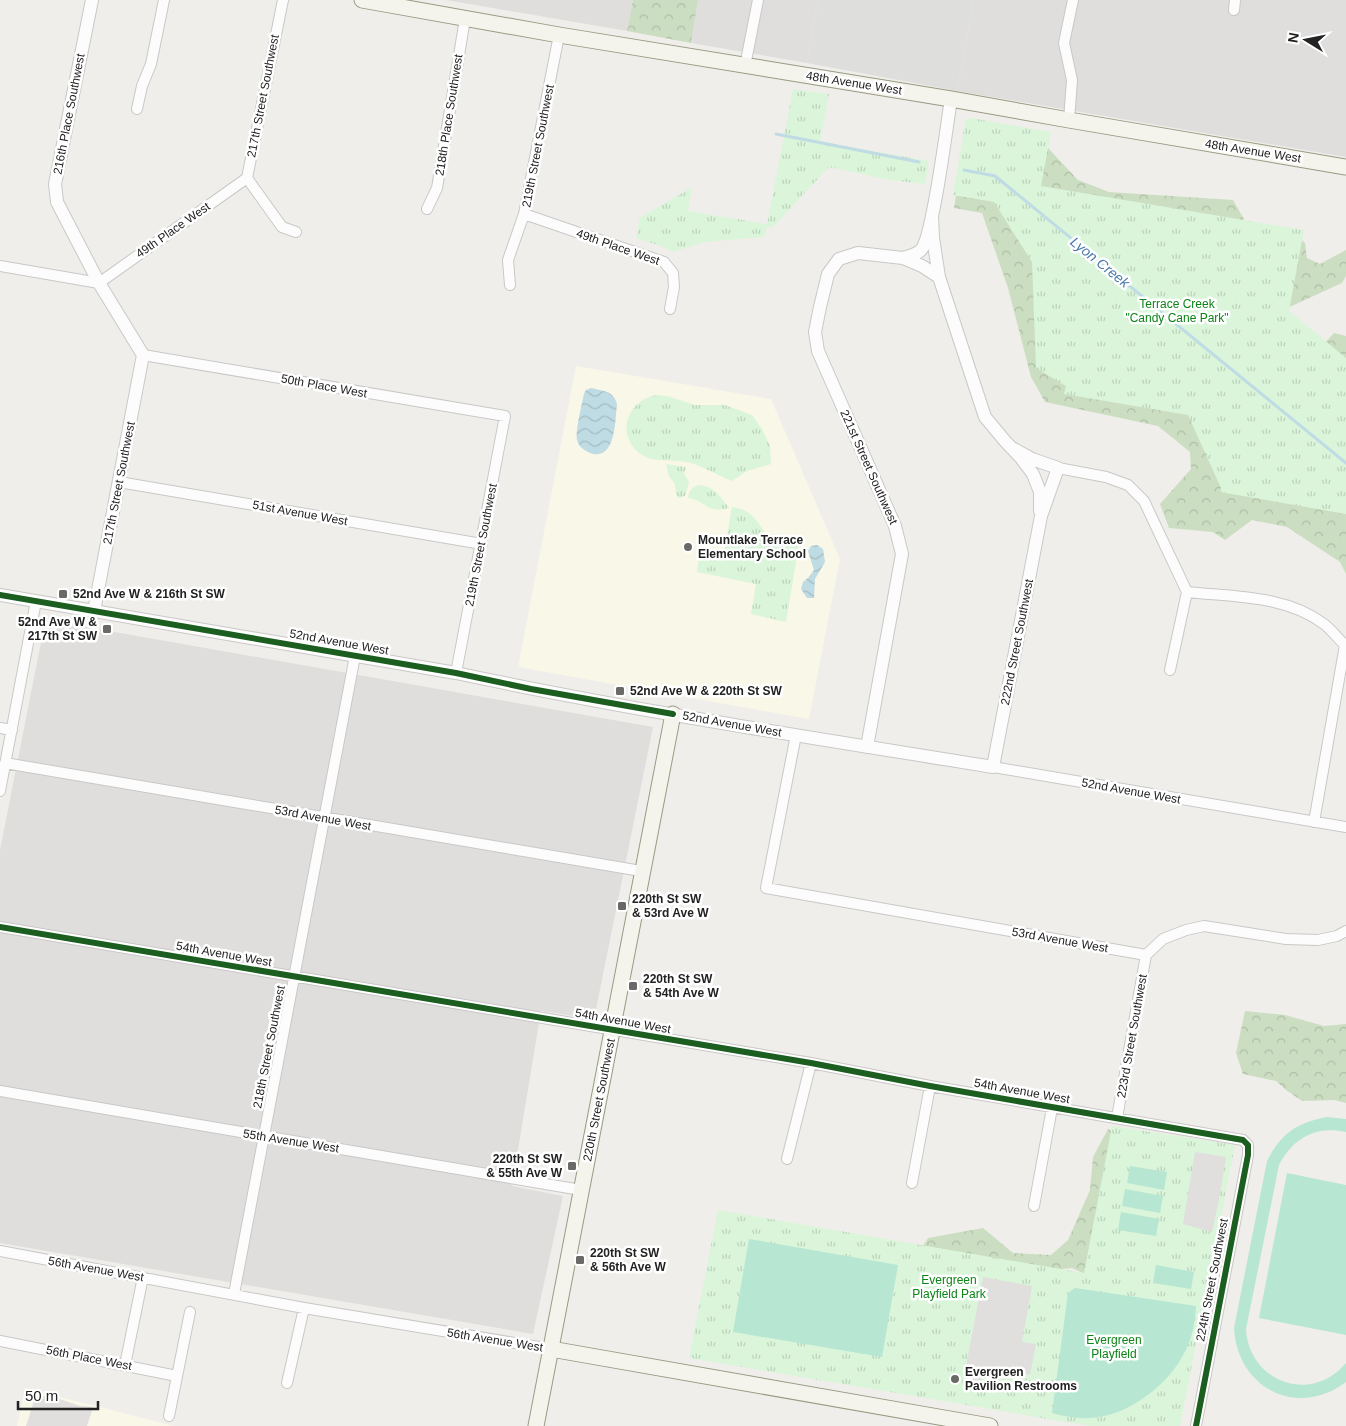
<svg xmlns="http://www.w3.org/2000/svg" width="1346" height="1426" viewBox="0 0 1346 1426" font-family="Arial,sans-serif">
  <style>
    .residential { fill: #dfdedc }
    .education { fill: #f8f7e8 }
    .religious { fill: #dededc }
    .forest { fill: url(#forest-crowns) }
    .park { fill: url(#park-tufts) }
    .pitch { fill: #b7e6d2 }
    .parking { fill: #e0dfde }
    .water { fill: url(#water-waves) }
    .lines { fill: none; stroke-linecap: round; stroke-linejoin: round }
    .stream { stroke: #bfdbe3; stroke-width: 3 }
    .minor-casing { stroke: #c9c8c7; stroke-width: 12 }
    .tertiary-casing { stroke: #c9c8c7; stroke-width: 14 }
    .secondary-casing { stroke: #999a82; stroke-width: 17 }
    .minor { stroke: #fdfcfc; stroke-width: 10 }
    .tertiary { stroke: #fdfcfc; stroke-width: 12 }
    .secondary { stroke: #f4f4ed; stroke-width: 15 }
    .cycleway-casing { stroke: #fff; stroke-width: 9 }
    .cycleway { stroke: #1b5e20; stroke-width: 6 }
    .poi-dot { fill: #6a6968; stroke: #fff; stroke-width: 2 }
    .labels { text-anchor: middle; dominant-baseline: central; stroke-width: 5; stroke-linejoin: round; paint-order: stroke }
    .street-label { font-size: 12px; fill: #222; stroke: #fff }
    .park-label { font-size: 12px; fill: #0c8416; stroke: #fff }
    .poi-label { font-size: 12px; font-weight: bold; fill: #222; stroke: #fff; text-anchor: start }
    .water-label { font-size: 14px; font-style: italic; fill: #4a7aab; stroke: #fff }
  </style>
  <defs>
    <pattern id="forest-crowns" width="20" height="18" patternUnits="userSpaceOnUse" patternTransform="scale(1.25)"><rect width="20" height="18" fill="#cbdec1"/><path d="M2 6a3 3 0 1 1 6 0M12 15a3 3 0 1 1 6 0" fill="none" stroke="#aebea6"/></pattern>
    <pattern id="park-tufts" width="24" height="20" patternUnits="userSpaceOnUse" patternTransform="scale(1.25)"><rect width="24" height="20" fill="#daf5da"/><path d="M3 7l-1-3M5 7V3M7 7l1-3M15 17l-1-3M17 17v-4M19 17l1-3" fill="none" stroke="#bbd2bb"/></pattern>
    <pattern id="water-waves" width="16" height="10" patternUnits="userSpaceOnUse" patternTransform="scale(1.25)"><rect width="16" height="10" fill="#bfdbe3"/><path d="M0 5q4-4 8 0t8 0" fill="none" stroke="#a4bcc2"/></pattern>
  </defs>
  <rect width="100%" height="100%" fill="#f0eeeb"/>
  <path class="residential" d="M446,0H633L627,31Z
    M698,0H818L807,63L691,43Z
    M974,0H1346V157L957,91Z
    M47,620L653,727L594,1019L541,1011L512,1186L563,1196L533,1334L0,1243V850L45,622Z"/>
  <path class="education" d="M576,366L771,399L840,559L809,719L518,667Z
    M25,1388L174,1426H17Z"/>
  <path class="religious" d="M818,0H974L957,91L807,63Z"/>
  <path class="forest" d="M633,0H698L691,43L627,31Z
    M967,123L1033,132L1078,180L1109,192L1233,200L1249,228L1292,232L1305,243L1307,258L1320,264L1346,250V276L1342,283L1272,315L1315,353L1334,333L1346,336V574L1340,562L1287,527L1252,520L1225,540L1213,532L1169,528L1160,504L1191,469L1190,452L1158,426L1045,402L1031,377L1008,288L982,213L954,208Z
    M1245,1011L1285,1015L1324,1026L1346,1024V1103L1334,1100L1302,1101L1286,1090L1276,1081L1243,1074L1236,1053Z
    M1108,1129L1129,1140L1093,1278L1072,1268L1035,1272L915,1259L928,1238L983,1228L1013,1253L1051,1255L1068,1240L1090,1190L1093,1157Z"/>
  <path class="park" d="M793,89L829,94L820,142L929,161L925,184L890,180L829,167L773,227L766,228L764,237L705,242L673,252L661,246L636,238L640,218L692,187L688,211L767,224Z
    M971,118L1051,132L1041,186L1304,230L1289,311L1346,358V514L1220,492L1221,488L1188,415L1064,394L1066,386L1036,368L1032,262L994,202L953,195L965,123L967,119Z
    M656,395L667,396L695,405H725L752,415L762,429L770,446L771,464L747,471L732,481C720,476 707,469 694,464C680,459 666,462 652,459C634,455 622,436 628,418C634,404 643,398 656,395Z
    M666,464L686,467L684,474L689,482L685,496L679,498L676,495L675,484L669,476Z
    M698,485C714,486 720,496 729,508C705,514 706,500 688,498C689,491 691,488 698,485Z
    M732,507C750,509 756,519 765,533L800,538L786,622L751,614L756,584L697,572L700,549L724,553Z
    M1112,1126L1235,1145L1180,1426H1090L689,1358L718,1210L1084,1273Z"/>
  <path class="pitch" d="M1327,1117L1346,1119V1132C1316,1125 1293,1138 1279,1165L1246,1329C1249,1382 1311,1405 1346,1363V1382C1297,1419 1237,1388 1234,1328L1267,1161C1282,1132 1297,1123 1327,1117Z
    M1130,1166L1167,1172L1164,1190L1127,1183Z
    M1287,1173L1346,1185V1335L1259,1318Z
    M1125,1189L1163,1196L1160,1213L1122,1206Z
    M1121,1212L1159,1219L1156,1236L1118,1230Z
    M749,1239L898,1265L882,1357L733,1332Z
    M1156,1265L1194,1272L1191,1289L1153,1283Z
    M1075,1288L1196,1306C1195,1324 1192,1341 1182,1357C1165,1388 1125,1417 1089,1418C1076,1419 1064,1416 1052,1413L1068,1293Z"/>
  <path class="parking" d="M1195,1152L1226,1157L1220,1195L1212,1232L1183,1224Z
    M983,1277L1032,1286L1022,1342L1036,1344L1030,1375L984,1366L980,1385L963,1382Z
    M44,1396L54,1397L80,1406L93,1407L87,1426H26L35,1398L41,1399Z"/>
  <path class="water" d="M591,388C603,391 614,391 617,404C615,420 616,462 590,453C584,450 579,447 577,440C575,432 582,404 584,394L586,390Z
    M817,545L823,549L825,562L815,579L814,598H807L801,589L803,582L808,578L814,570L808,551L811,546Z"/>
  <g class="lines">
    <path class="stream" d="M776,134L919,162
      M964,170L995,176L1346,463"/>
    <defs>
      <path id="minor" d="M283,0L247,178L282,227L296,232
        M1234,10L1235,0
        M745,66L758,0
        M137,109L142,86L151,64L164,0
        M1069,120L1072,80L1064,43L1073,0
        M427,209L437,188L465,19
        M524,214L664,262L673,273L674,287L670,309
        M0,266L99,283L247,178
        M510,285L508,260L524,214L559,35
        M143,355L505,416L456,673
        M1058,468L1106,477L1128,485L1144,501L1187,592C1233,597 1285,595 1324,624C1332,630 1338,639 1346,646
        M119,482L482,544
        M1170,670L1187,592
        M0,728L12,730
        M796,735L766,888L1146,955L1163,939L1186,930L1204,926L1286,939L1318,940L1337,936L1346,931
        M5,763L641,871
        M993,767L1346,827
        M0,791L36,601
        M1314,822L1345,645
        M0,927L811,1063L930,1086L1243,1140L1248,1145V1155L1196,1426
        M0,1091L581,1190
        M1117,1118L1146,955
        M787,1159L811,1063
        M912,1183L930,1086
        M1034,1206L1052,1108
        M0,1251L304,1308L551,1349
        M234,1294L355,656
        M0,1341L177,1376
        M125,1365L143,1277
        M287,1383L304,1308
        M169,1416L190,1312"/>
      <path id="tertiary" d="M92,0L55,184L57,202L99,283L143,355L94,611
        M932,215L933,238L939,277L985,417L1005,441L1021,458L1033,474L1040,492V511
        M903,258C909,256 916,255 921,250C933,237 947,123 951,99
        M0,595L456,673C634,711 814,738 993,767L1041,516L1058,468L1032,459L1012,448
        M867,747L902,554L895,526L818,351L815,332L820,307L828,274L839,259L858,253L903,258L922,266L939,277"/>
      <path id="secondary" d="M362,0L559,35L951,99L1069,120L1346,167
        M551,1349L990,1426
        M536,1426L673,714"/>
    </defs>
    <use href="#minor" class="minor-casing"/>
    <use href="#tertiary" class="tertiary-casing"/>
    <use href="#secondary" class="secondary-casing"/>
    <use href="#minor" class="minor"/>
    <use href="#tertiary" class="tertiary"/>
    <use href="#secondary" class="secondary"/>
    <defs>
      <path id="cycleway" d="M0,595L456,673L531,689L673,714
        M0,927L811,1063L930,1086L1243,1140L1248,1145V1155L1196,1426"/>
    </defs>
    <use href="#cycleway" class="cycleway-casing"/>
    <use href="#cycleway" class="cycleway"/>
  </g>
  <g class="poi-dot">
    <circle cx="688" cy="547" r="5"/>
    <rect x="58" y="589" width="10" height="10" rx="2.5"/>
    <rect x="102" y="624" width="10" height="10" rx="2.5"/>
    <rect x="615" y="686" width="10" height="10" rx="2.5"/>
    <rect x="617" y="901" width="10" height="10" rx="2.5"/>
    <rect x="628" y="981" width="10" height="10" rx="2.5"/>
    <rect x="567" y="1161" width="10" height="10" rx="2.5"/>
    <rect x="575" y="1255" width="10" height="10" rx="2.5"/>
    <circle cx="955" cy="1379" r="5"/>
  </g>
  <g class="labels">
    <g class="street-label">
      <text transform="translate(854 83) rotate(9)">48th Avenue West</text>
      <text transform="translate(263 96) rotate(-79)">217th Street Southwest</text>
      <text transform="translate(69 114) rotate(-79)">216th Place Southwest</text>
      <text transform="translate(449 115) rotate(-81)">218th Place Southwest</text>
      <text transform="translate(538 146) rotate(-79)">219th Street Southwest</text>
      <text transform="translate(1253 151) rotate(9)">48th Avenue West</text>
      <text transform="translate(173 230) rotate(-35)">49th Place West</text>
      <text transform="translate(618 247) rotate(19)">49th Place West</text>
      <text transform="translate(324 386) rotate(10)">50th Place West</text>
      <text transform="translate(869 467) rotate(66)">221st Street Southwest</text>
      <text transform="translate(119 483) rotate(-79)">217th Street Southwest</text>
      <text transform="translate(300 513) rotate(10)">51st Avenue West</text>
      <text transform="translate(481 545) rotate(-79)">219th Street Southwest</text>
      <text transform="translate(339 642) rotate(10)">52nd Avenue West</text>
      <text transform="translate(1017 642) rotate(-79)">222nd Street Southwest</text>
      <text transform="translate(732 724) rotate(10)">52nd Avenue West</text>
      <text transform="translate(1131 791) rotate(10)">52nd Avenue West</text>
      <text transform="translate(323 818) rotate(10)">53rd Avenue West</text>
      <text transform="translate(1060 940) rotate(10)">53rd Avenue West</text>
      <text transform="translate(224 954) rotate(10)">54th Avenue West</text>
      <text transform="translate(623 1021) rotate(10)">54th Avenue West</text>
      <text transform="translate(1132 1036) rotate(-80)">223rd Street Southwest</text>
      <text transform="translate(269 1047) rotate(-79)">218th Street Southwest</text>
      <text transform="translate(1022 1091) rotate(10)">54th Avenue West</text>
      <text transform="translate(599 1100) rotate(-79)">220th Street Southwest</text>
      <text transform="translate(291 1141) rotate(9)">55th Avenue West</text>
      <text transform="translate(96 1269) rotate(10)">56th Avenue West</text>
      <text transform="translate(1212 1280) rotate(-79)">224th Street Southwest</text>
      <text transform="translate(495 1340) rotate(9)">56th Avenue West</text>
      <text transform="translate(89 1358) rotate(11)">56th Place West</text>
    </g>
    <g class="park-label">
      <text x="1177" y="304">Terrace Creek<tspan x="1177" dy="14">"Candy Cane Park"</tspan></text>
      <text x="949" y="1280">Evergreen<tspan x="949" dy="14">Playfield Park</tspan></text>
      <text x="1114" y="1340">Evergreen<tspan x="1114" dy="14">Playfield</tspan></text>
    </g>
    <g class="poi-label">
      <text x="698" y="540">Mountlake Terrace<tspan x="698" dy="14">Elementary School</tspan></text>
      <text x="73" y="594">52nd Ave W &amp; 216th St SW</text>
      <text x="97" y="622" text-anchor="end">52nd Ave W &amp;<tspan x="97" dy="14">217th St SW</tspan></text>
      <text x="630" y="691">52nd Ave W &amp; 220th St SW</text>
      <text x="632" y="899">220th St SW<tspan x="632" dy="14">&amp; 53rd Ave W</tspan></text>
      <text x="643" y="979">220th St SW<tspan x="643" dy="14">&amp; 54th Ave W</tspan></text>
      <text x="562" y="1159" text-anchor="end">220th St SW<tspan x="562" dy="14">&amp; 55th Ave W</tspan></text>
      <text x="590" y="1253">220th St SW<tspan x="590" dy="14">&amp; 56th Ave W</tspan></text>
      <text x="965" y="1372">Evergreen<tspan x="965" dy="14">Pavilion Restrooms</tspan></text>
    </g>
    <g class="water-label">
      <text transform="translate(1100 262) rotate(39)">Lyon Creek</text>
    </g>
  </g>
  <g transform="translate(1306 40) rotate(280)" stroke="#ffffff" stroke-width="4" paint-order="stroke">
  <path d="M0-4L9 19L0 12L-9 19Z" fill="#222222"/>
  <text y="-8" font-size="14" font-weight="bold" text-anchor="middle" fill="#222222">N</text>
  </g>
  <path d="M18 1401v8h80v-8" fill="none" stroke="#222222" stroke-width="2.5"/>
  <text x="25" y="1401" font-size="15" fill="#222222" stroke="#ffffff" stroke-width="4" paint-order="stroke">50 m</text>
</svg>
